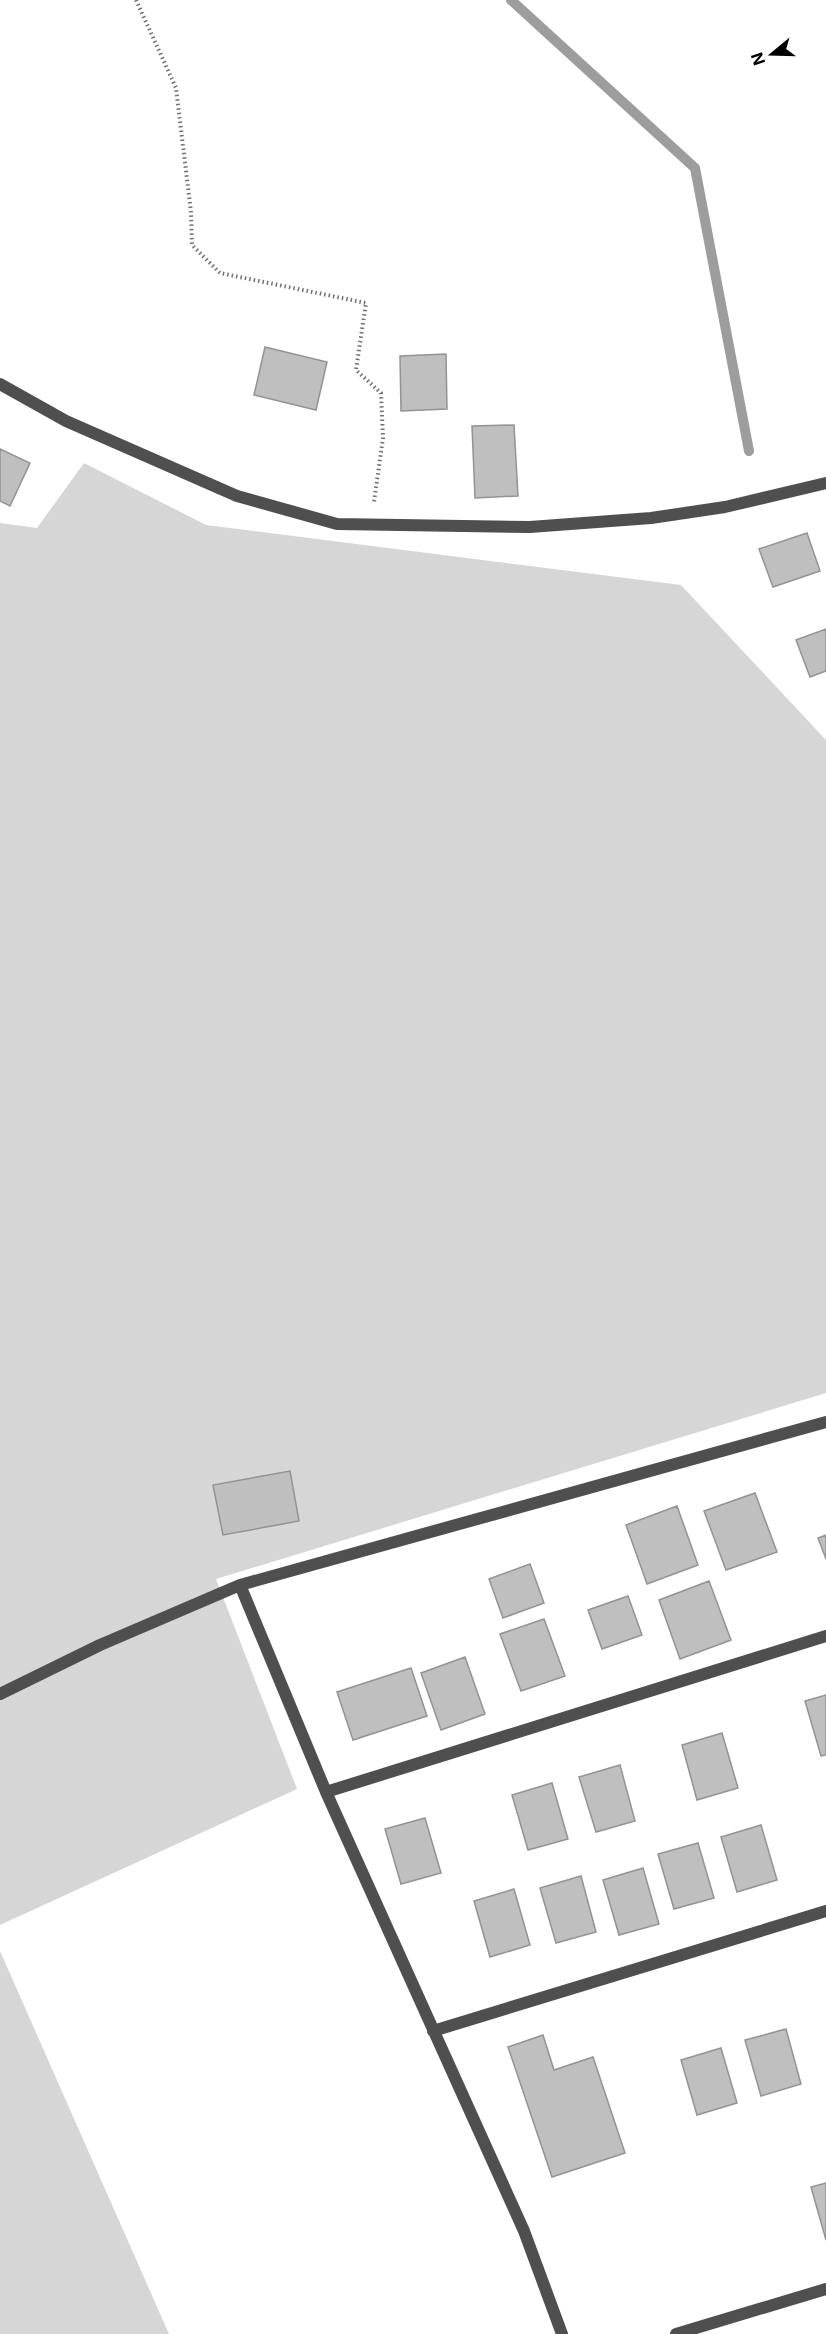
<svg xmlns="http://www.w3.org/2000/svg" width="826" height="2334" viewBox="0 0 826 2334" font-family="Inter,sans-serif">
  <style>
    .green { fill: #d6d6d6 }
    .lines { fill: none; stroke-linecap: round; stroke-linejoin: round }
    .stream { stroke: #9d9d9d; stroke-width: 10 }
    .building { fill: #bfbfbf; stroke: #939393; stroke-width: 1.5 }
    .path { stroke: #717171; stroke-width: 4; stroke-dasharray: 1.5 3; stroke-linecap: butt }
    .minor { stroke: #4f4f4f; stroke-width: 12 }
  </style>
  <rect width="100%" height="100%" fill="#fff"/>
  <path class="green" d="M84,463L206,525L681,585L826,740V1393L216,1579L297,1789L0,1925V523L37,528Z
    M0,1951L169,2334H0Z"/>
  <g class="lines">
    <path class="stream" d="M511,0L695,168L749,451"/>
  </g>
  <path class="building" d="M265,347L327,362L316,410L254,395Z
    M446,354L447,409L401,411L400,356Z
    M514,425L518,496L475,498L472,426Z
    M0,449L30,463L10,506L0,501Z
    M807,533L820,571L773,587L759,549Z
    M826,629V671L810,677L796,640Z
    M290,1471L299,1521L223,1535L213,1485Z
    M755,1493L777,1552L726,1570L704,1511Z
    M677,1506L698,1565L647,1584L626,1525Z
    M826,1535V1559L818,1538Z
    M530,1564L544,1603L503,1618L489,1579Z
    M709,1581L731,1640L680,1659L659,1600Z
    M628,1596L642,1635L602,1649L588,1610Z
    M544,1619L565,1676L521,1691L500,1634Z
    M465,1657L485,1714L441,1730L421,1673Z
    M411,1668L427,1716L353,1740L337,1692Z
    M826,1695V1755L821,1756L805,1701Z
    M722,1733L738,1788L697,1800L682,1745Z
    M620,1765L635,1821L596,1832L579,1777Z
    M552,1783L568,1839L528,1850L512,1795Z
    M425,1818L441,1873L401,1884L385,1829Z
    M761,1825L777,1880L737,1892L721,1837Z
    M698,1843L714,1898L674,1909L658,1854Z
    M643,1868L659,1924L619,1935L603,1880Z
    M581,1876L596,1932L556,1943L540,1888Z
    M514,1889L530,1945L490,1957L474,1901Z
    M786,2029L801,2084L761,2096L745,2040Z
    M543,2035L554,2070L593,2057L625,2153L552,2177L508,2047Z
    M721,2048L737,2103L697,2115L681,2060Z
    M826,2183V2240L811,2187Z"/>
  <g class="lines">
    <path class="path" d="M136,0L176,88L191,212L192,245L220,273L366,303L356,370L381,393L383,438L374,502"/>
    <path class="minor" d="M0,384L66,421L237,496L337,524L530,527L651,518L725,507L826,483
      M240,1585L326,1792L524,2231L562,2334
      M0,1694L100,1645L240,1585L826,1422
      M326,1792L826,1636
      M433,2031L826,1911
      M676,2334L826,2289"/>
  </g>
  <g transform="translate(772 54) rotate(251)" stroke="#ffffff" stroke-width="4.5" paint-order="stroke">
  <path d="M0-4.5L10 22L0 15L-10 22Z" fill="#000000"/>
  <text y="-9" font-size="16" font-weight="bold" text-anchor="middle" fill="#000000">N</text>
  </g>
</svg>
